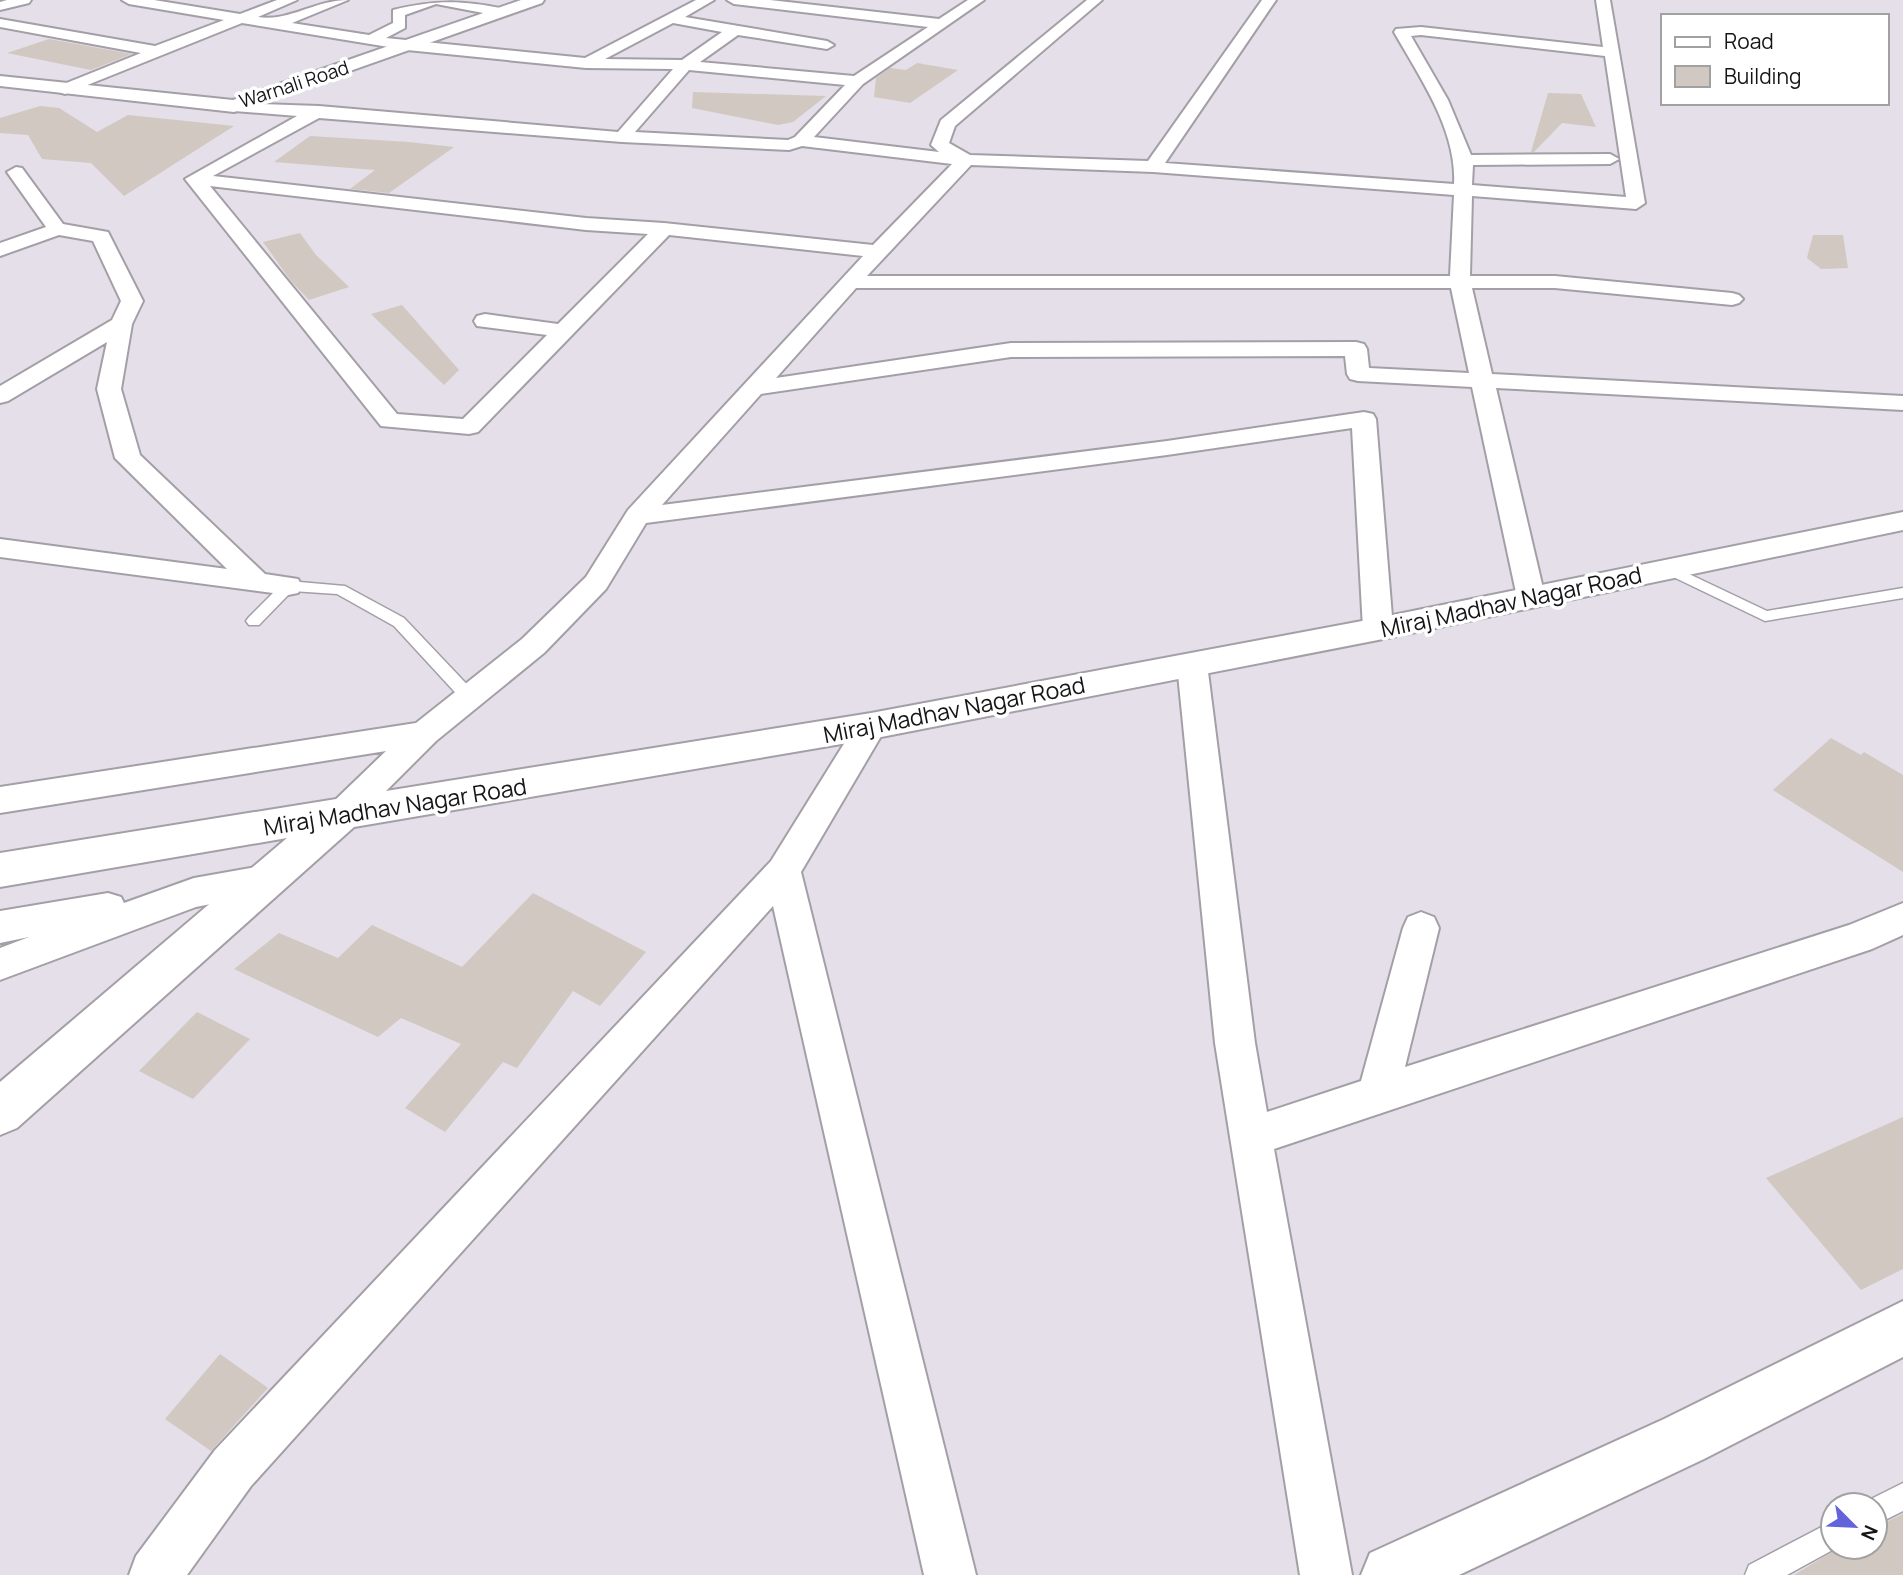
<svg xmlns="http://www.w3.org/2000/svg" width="1903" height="1575" viewBox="0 0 1903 1575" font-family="Manrope,sans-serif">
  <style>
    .building { fill: #d1c8c2 }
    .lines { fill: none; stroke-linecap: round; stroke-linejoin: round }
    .lane-casing { stroke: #a49fa7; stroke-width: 3 }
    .street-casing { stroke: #a49fa7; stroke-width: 4 }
    .secondary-casing { stroke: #a49fa7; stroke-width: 4 }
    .lane { fill: #fff; fill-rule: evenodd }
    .street { fill: #fff; fill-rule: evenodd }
    .secondary { fill: #fff; fill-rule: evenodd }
    .labels { text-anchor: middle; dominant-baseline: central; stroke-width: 7; stroke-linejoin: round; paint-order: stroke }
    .far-street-label { font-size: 19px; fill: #151417; stroke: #fff }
    .street-label { font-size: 23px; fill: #151417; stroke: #fff }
  </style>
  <rect width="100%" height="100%" fill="#e4dfe8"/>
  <path class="building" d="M49,39L132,54L91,70L7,53Z
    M917,63L958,70L910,103L874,97L876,78L890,68L906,70Z
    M693,92L826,96L793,122L778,125L692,108Z
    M1548,93L1581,94L1596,127L1562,123L1534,152H1531Z
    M40,106L59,108L97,132L128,115L234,126L124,196L91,163L42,159L28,135L0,133V118Z
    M310,136L409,142L454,147L389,193L350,189L375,170L274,162Z
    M300,233L316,255L349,287L309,300L291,281L263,242Z
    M1813,235H1843L1848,268L1821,269L1807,258Z
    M402,305L459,370L444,385L371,314Z
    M1831,738L1861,755L1864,752L1903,775V872L1773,790Z
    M533,893L646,952L600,1006L573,991L517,1068L503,1062L445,1132L405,1108L461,1044L401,1018L378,1037L234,969L279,933L338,958L372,925L462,967Z
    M197,1012L250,1039L193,1099L139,1071Z
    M1903,1117V1269L1861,1290L1766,1178Z
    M220,1354L268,1388L211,1451L165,1419Z
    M1903,1514V1575H1794L1840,1547H1875V1527Z"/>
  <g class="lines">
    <defs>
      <path id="lane" d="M1668,564L1767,611L1903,588V598L1765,621L1663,572L1661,569Z
        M288,581L345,586L404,618L476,694L478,698L476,702H464L394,626L337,594L292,591L259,625H249L246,621L249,617L283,583Z
        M1903,1483V1511L1875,1525V1505H1864L1865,1502Z
        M1833,1521V1547H1838L1787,1575H1745L1749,1565Z"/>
      <path id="street" d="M7,0H31L29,3L0,10V2Z
        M122,0H154L240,14L277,0H297L258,17C289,22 315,0 348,0L292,23L369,35L393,23V10C434,0 462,0 504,9L506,12L499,16L436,4L405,15V28L386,38L585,58L696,0H714L685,17L827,41L834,45L827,49L738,35L700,62L854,76L928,27L734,4L727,0H770L939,19L968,0H984L863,84L814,137L939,152L931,145L941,120L1087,0H1102L955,126L949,143L970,155L1148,161L1262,0H1276L1165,163L1454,184C1457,130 1420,78 1394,32L1396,29L1421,27L1603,47L1596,0H1610L1645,203L1636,209L1472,196L1470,276H1555L1732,293L1739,295L1743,299L1739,303L1732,305L1555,288H1472L1492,374L1903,396V410L1496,388L1545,597L1541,604L1531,606L1521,604L1517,597L1472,387L1358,381L1350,379L1347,374L1345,356L1011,357L761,394L662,505L1167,441L1364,412L1373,414L1376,419L1393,629L1388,636L1378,639L1368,636L1363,629L1352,428L1167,455L646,523L606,589L544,653L436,741L353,824L341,828L329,824L324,815L329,806L386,751L0,813V787L416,723L522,639L586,577L628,510L863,256L669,235L478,432L469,434L381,426L185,179L297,116L234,111L228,109L226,106L228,103L319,106L618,132L673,69L586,68L407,50L242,23L65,94L59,92L57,89L59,86L141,53L0,27V19L155,46L224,20L129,4ZM673,23L722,32L682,60L605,59ZM1421,35L1605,56L1626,197L1472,185L1473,165L1610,164L1619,159L1610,154L1471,155L1448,100L1411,36ZM689,70L845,85L795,137L788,140L635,132ZM319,118L622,142L789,150L802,146L952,164L873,245L664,223L586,218L213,176ZM971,165L1153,172L1454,195L1450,276H867ZM210,186L586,230L648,234L558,324L485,314L477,316L474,321L477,326L547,335L463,419L397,414ZM856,288H1451L1469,373L1369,368L1367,349L1364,344L1356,342L1011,343L776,378Z
        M16,167L22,168L63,224L108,232L143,301L132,324L121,389L140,455L265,574L298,579L302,586L298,593L288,595L0,557V539L227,569L115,458L97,389L107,342L8,401L0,403V386L112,320L121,301L93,241L59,235L0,256V243L46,227L7,172Z
        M1192,654L1203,657L1207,664L1255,1043L1267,1112L1361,1081L1403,928L1408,917L1421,912L1434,917L1439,928L1405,1067L1849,925L1903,903V935L1872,949L1274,1149L1352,1575H1300L1215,1043L1177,664L1181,657Z
        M871,714L882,718L887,726L801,872L976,1575H924L773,906L251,1486L187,1575H129L136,1556L215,1450L771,861L860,718Z
        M267,865L280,870L285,880L280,890L196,907L0,980V948L29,937L0,943V911L108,893L121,897L124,903L194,878Z"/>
      <path id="secondary" d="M521,0H544L542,3L234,112L0,86V76L233,100Z
        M1903,512V530L1378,640L871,739L354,827L17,1128L0,1135V1082L287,838L0,887V853L871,713L1378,618Z
        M1903,1301V1357L1704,1459L1459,1575H1361L1370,1553L1664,1419Z"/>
    </defs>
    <use href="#lane" class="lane-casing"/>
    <use href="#street" class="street-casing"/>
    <use href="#secondary" class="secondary-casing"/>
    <use href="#lane" class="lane"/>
    <use href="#street" class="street"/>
    <use href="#secondary" class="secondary"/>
  </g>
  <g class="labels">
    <g class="far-street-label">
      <text transform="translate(294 84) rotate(-18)">Warnali Road</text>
    </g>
    <g class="street-label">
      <text transform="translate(1511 601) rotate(-12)">Miraj Madhav Nagar Road</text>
      <text transform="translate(954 709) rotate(-11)">Miraj Madhav Nagar Road</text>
      <text transform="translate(395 806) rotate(-9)">Miraj Madhav Nagar Road</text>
    </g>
  </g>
  <rect x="1661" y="14" width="228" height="91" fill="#ffffff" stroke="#a1a1a2" stroke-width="2"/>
  <rect x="1675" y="37" width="35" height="10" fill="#ffffff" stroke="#a1a1a2" stroke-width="2"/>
  <text x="1724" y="49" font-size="21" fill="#151417">Road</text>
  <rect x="1675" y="66" width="35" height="21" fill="#d1c8c2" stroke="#a1a1a2" stroke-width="2"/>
  <text x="1724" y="84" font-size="21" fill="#151417">Building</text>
  <g transform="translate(1854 1526) rotate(114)"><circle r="33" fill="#ffffff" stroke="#a1a1a2" stroke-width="2"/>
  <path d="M0-5L12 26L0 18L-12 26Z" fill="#6363dc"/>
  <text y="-10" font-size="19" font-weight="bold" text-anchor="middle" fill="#151417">N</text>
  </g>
</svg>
